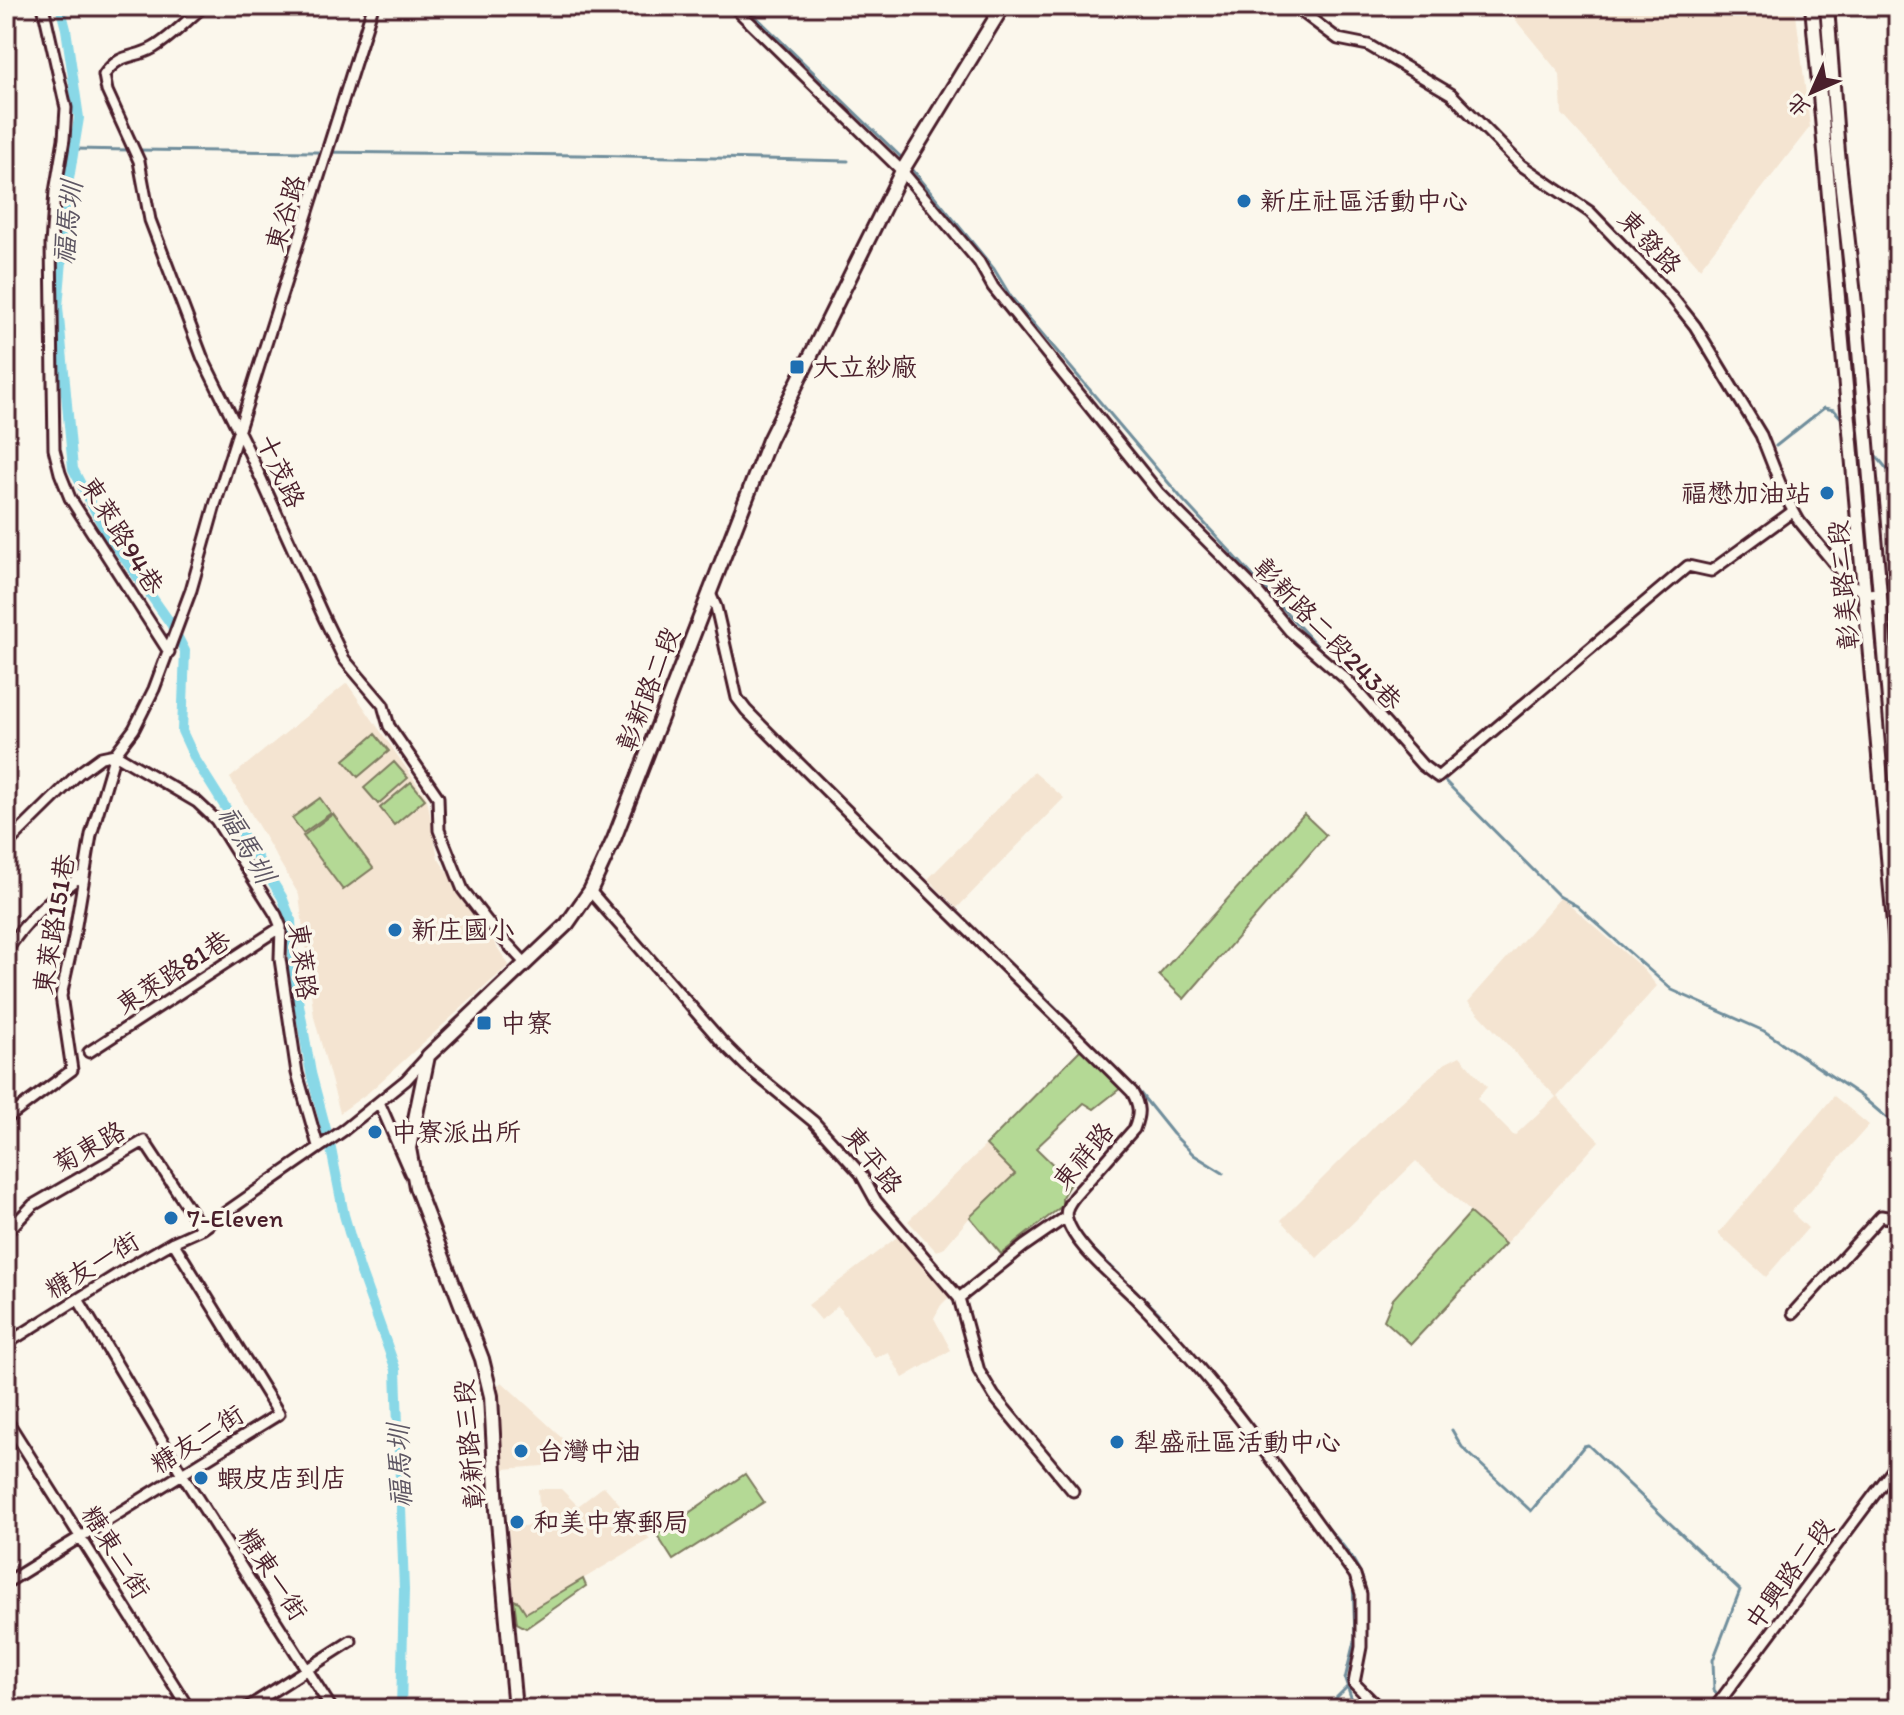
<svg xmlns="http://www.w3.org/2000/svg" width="1904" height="1715" viewBox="0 0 1904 1715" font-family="Itim,'LXGW WenKai TC',sans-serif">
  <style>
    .built { fill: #f4e4d1 }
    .green { fill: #b4d995; stroke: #7f7c60; stroke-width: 2 }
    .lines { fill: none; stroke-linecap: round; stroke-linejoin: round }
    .stream { stroke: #708e9c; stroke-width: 3 }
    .canal { stroke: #89d8e7; stroke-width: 10 }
    .street-casing { stroke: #4a1f2b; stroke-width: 15 }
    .secondary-casing { stroke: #4a1f2b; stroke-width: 18 }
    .street { stroke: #fbf7ec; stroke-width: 9 }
    .secondary { stroke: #fbf7ec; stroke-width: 12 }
    .poi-dot { fill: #1f6fb2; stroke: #fbf7ec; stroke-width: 3 }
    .labels { text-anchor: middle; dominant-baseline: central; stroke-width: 7; stroke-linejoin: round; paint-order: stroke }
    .poi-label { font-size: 26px; fill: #4a1f2b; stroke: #fbf7ec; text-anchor: start }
    .street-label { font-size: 26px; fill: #4a1f2b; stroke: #fbf7ec }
    .water-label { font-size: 28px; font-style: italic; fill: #5d5663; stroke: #fbf7ec }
  </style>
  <rect width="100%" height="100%" fill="#fbf7ec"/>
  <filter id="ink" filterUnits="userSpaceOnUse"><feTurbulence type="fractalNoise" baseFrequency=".0125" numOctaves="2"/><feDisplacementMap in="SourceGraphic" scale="16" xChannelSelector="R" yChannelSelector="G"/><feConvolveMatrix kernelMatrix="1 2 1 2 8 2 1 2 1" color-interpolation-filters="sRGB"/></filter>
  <g filter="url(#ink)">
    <path class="built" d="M1504,6H1795L1810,127L1700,268L1562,114L1560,74Z
      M347,683L427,798L438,858L509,965L369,1092L340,1113L314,1017L299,895L230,778Z
      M1034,772L1064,798L957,908L928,879Z
      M1561,897L1643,969L1657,986L1557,1097L1599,1141L1505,1244L1416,1161L1317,1258L1281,1220L1378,1123L1444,1064L1460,1056L1487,1087L1477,1099L1514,1136L1556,1097L1468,1002Z
      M1834,1096L1869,1125L1791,1212L1808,1228L1766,1277L1718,1234Z
      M986,1145L1016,1174L970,1217L943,1249L936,1251L908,1221Z
      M901,1234L954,1292L941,1305L934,1318L951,1350L903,1378L888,1352L875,1358L838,1306L821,1320L808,1305Z
      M502,1382L567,1442L543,1466L504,1469L497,1386Z
      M604,1486L650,1539L526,1613L519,1602L514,1600L508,1528L540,1524L538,1489H561L578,1506Z"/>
    <path class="green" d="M375,734L389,751L358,777L344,760Z
      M394,762L408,778L378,804L364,788Z
      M411,782L425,799L394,825L380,808Z
      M320,798L331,813L303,833L292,818Z
      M333,814L373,868L343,890L303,836Z
      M1304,814L1326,835L1184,999L1159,975Z
      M1087,1043L1126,1084L1094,1109L1084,1103L1036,1148L1071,1182L1062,1197V1206L1001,1254L970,1217L1015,1174L986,1145Z
      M1470,1213L1505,1244L1411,1344L1384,1320L1393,1299Z
      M745,1474L764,1502L673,1560L657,1535Z
      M583,1579L586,1586L526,1628L517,1623L514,1600L519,1602L526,1613Z"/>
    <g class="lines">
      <path class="stream" d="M745,6L903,159
        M74,149L130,150
        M138,150L580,155L848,161
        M908,164L994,269L1011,297L1184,501L1331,661
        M1776,446L1824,408L1834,410L1845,422
        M1872,451L1898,482
        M757,715L785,743
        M1400,733L1433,768
        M1441,777L1559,896L1577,906L1672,990L1764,1031L1861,1096L1895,1125
        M944,901L1037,989L1140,1093L1173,1134L1194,1155L1223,1173
        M1086,1242L1158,1312L1196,1358
        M1204,1367L1222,1389
        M1203,1380L1230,1414
        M1452,1430L1462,1447L1531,1511L1584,1446L1588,1445L1740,1590L1713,1660L1714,1690L1728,1709
        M1275,1458L1285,1471
        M1267,1461L1353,1582L1355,1637L1345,1679L1355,1709
        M1320,1519C1337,1539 1365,1566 1365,1593
        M1359,1680L1386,1709
        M1325,1709L1347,1687"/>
      <path class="canal" d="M60,6L66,29L79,118L69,179L58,307L73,469L106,532L171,624L185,651L182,731L195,759L282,897L291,920L294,976L311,1073L330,1144L344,1215L359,1267L396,1370L404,1590L401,1709"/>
      <defs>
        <path id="street" d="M43,6L66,108L64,139L55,192L51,244L54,449L60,473L70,498L169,652
          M204,6C188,19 172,37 153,48C134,59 120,52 104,75L107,91L139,161L150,220L203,359L248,450L324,618L344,659L383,705L389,726L438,797L439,830L463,890L490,925L526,964
          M733,6L902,171L979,262L993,287L1159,493L1255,589L1290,631L1347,680L1422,765L1438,777L1688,566L1711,571L1792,512
          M1294,6L1338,39L1368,45L1451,94L1521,165L1590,212L1671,296L1695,326L1761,435L1785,496L1799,521L1851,584L1866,594L1881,593
          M709,591L716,607L737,698L746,710C873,839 1004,964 1132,1092C1140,1106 1140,1114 1134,1129L1074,1197C1070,1203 1064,1210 1067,1219C1074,1245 1115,1278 1134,1297C1218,1381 1285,1479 1355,1575L1361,1594V1647L1354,1683L1380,1709
          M115,754L197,802L216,820L276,915L281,927L280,959L297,1073L318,1146
          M6,845L79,773L101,757L115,754L134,729L154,689L191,590L215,505L373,6
          M590,891L722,1042L746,1066L814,1122L861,1174L876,1201L959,1298L979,1371L994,1396L1073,1491
          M6,952C25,920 53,897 82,875
          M89,1052L281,927
          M379,1102L410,1173
          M6,1119L72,1070L61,996L74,937L91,835L115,754
          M6,1233L33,1205L144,1141L202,1229
          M959,1298L1024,1246L1066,1217
          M78,1299L182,1474L332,1709
          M1793,1313L1881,1216L1898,1219
          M6,1344L126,1269L173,1242L202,1229L344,1130L406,1080L428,1056
          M6,1419L189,1709
          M6,1583L279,1414L173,1242
          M245,1709L351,1641
          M1714,1709L1898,1463"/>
        <path id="secondary" d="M1812,6L1898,969
          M1827,6L1838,153L1855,304L1898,804
          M515,1709L497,1510L491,1396L482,1359L416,1187L409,1148L428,1056L567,924L590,891L614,839L769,440L902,171L1003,6"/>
      </defs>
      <use href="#street" class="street-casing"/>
      <use href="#secondary" class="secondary-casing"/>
      <use href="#street" class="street"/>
      <use href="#secondary" class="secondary"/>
    </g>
  </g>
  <g class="poi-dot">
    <circle cx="1244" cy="201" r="8"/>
    <rect x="789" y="359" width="16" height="16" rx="4"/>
    <circle cx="1827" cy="493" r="8"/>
    <circle cx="395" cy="930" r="8"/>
    <rect x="476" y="1015" width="16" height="16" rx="4"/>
    <circle cx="375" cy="1132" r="8"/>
    <circle cx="171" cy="1218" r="8"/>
    <circle cx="1117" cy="1442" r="8"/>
    <circle cx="521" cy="1451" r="8"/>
    <circle cx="201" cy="1478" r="8"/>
    <circle cx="517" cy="1522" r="8"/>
  </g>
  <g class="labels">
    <g class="poi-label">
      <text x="1260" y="201">新庄社區活動中心</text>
      <text x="813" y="367">大立紗廠</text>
      <text x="1811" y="493" text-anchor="end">福懋加油站</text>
      <text x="411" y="930">新庄國小</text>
      <text x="500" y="1023">中寮</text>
      <text x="391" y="1132">中寮派出所</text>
      <text x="187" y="1218">7-Eleven</text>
      <text x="1133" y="1442">犁盛社區活動中心</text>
      <text x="537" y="1451">台灣中油</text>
      <text x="217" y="1478">蝦皮店到店</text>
      <text x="533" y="1522">和美中寮郵局</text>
    </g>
    <g class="street-label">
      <text transform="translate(285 213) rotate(-73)">東谷路</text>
      <text transform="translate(1650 242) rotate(46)">東發路</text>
      <text transform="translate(281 471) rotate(65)">十茂路</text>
      <text transform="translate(122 535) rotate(58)">東萊路94巷</text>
      <text transform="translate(1843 585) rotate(-95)">彰美路二段</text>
      <text transform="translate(1328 634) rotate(46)">彰新路二段243巷</text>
      <text transform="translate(648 689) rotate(-69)">彰新路二段</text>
      <text transform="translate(54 924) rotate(-81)">東萊路151巷</text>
      <text transform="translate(303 961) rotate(83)">東萊路</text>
      <text transform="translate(173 972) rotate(-33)">東萊路81巷</text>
      <text transform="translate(89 1147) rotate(-29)">菊東路</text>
      <text transform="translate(1083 1156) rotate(-50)">東祥路</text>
      <text transform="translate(873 1160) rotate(52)">東平路</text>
      <text transform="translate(92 1265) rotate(-31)">糖友一街</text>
      <text transform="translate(197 1439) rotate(-32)">糖友二街</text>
      <text transform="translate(469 1444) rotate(-95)">彰新路三段</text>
      <text transform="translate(116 1552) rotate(58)">糖東二街</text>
      <text transform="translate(273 1574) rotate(57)">糖東一街</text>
      <text transform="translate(1789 1574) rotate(-54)">中興路二段</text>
    </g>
    <g class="water-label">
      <text transform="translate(67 223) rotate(-84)">福馬圳</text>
      <text transform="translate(247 844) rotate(60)">福馬圳</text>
      <text transform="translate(399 1466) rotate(-92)">福馬圳</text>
    </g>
  </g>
  <rect width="1904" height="1715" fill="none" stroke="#fbf7ec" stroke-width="32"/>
  <rect x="16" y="16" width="1872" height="1683" fill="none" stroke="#4a1f2b" stroke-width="3" filter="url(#ink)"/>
  <g transform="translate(1812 92) rotate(225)" stroke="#fbf7ec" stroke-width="6" paint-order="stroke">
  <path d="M0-6L14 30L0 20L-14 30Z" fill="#4a1f2b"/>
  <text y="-12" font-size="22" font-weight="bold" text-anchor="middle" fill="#4a1f2b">北</text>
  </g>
</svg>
